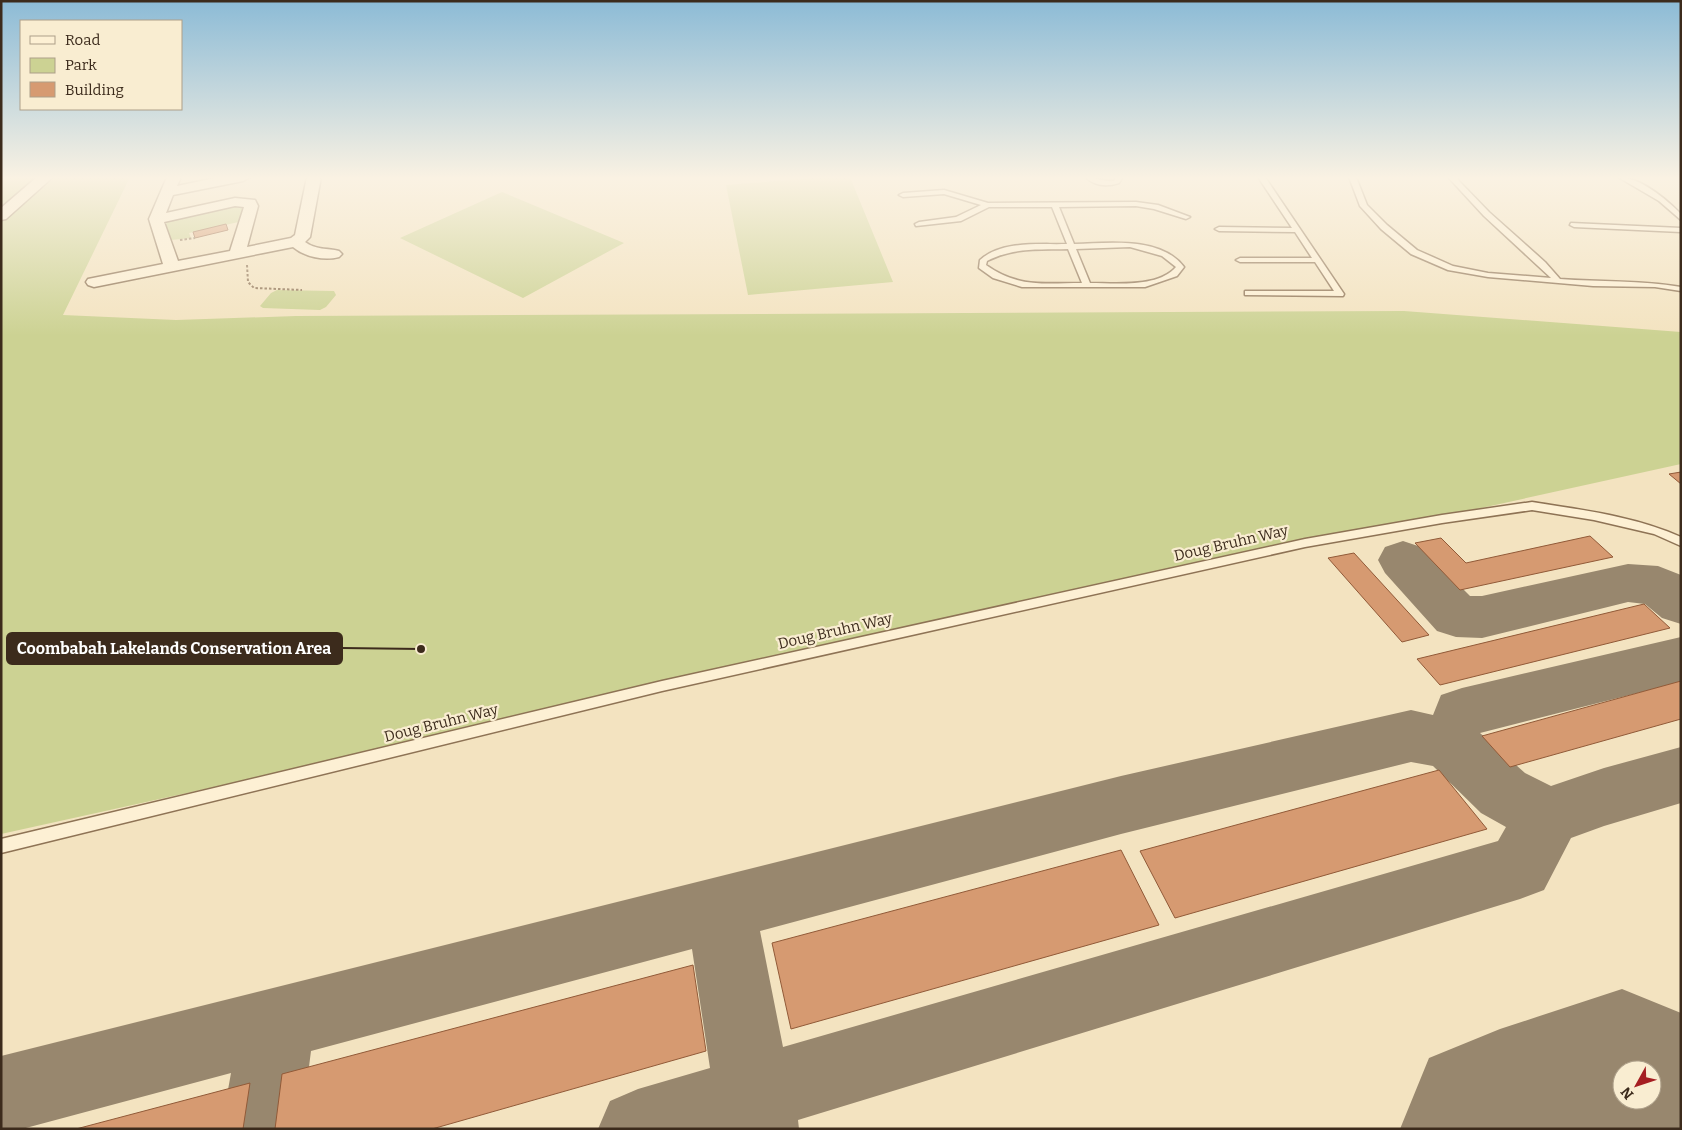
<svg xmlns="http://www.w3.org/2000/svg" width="1682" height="1130" viewBox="0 0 1682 1130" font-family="Bitter,serif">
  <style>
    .green { fill: #ccd293 }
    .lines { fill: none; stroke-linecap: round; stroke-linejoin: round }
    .taxiway { fill: #98876e; fill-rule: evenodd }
    .runway { fill: #98876e; fill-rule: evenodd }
    .building { fill: #d69a71; stroke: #915a38 }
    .service-casing { stroke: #8e7355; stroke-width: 3 }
    .minor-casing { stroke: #8e7355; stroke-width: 3 }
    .path { stroke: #8e7355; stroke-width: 2; stroke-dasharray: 2.5 2; stroke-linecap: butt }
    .service { fill: #fdf0d4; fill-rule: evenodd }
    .minor { fill: #fdf0d4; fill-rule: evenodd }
    .labels { text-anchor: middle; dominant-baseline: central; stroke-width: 4.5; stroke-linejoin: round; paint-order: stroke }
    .street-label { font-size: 15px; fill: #3c2b1c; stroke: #f9edd1 }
    .leader { fill: none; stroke: #3c2b1c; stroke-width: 2 }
    .callout-dot { fill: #3c2b1c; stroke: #f9edd1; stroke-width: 2 }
    .callout { fill: #3c2b1c; stroke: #3c2b1c; stroke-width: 2 }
    .callout-label { font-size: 16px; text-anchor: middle; font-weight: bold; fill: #fff }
  </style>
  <rect width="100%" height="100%" fill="#f3e3c0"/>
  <path class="green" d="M1,177H130L63,315L176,320L296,316L1404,311L1681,332V464L1,834Z
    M825,177H850L893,282L748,295L726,185Z
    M502,192L624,243L523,298L400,238Z
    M234,204L246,206L243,221L189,233L191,238L171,240L166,224L170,219Z
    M277,290L334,291L336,295L326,307L320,310L263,308L260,306L271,293Z"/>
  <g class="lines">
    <path class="taxiway" d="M1403,541L1421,547L1470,596H1482L1628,564L1658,566L1681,575V624L1662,618L1645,604L1628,602L1482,638L1456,637L1437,631L1385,573L1378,560L1385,547Z
      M1681,637V682L1480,733L1525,773L1551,786L1604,768L1681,747V803L1604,826L1571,838L1544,890L1520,899L798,1120L799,1129H598L610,1101L638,1089L710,1068L692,949L311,1051L301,1129H221L231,1073L22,1129H1V1056L1121,776L1411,710L1433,715L1441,695L1462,688ZM1411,762L1433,766L1481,813L1506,827L1498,841L783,1047L760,931L1121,834Z"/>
    <path class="runway" d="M1622,989L1681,1013V1129H1400L1429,1058L1500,1029ZM1622,1070H1652V1100H1622Z"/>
  </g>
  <path class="building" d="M226,224L228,230L195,238L193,232Z
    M1681,472V484L1669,474Z
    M1590,536L1613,557L1460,590L1415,543L1441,538L1466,563Z
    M1354,553L1429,635L1402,642L1328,558Z
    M1644,604L1670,628L1440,685L1417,659Z
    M1681,681V719L1510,767L1482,736Z
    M1439,770L1487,829L1175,918L1140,851Z
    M1121,850L1159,925L791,1029L772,943Z
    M693,965L706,1051L432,1129H275L282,1074Z
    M250,1083L243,1129H76Z"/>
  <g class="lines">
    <defs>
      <path id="service" d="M1085,177C1095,177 1103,182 1114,181L1116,177H1123L1119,183C1107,187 1095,186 1085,177Z
        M1258,177H1265L1344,294L1343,296L1245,295V291H1334L1315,262H1240L1236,260L1240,258H1312L1295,232L1219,231L1215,229L1219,227L1292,228Z
        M1349,177H1356L1367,205L1387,225L1417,250L1453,266L1488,273L1551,278L1484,216L1448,177H1456L1459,181L1489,212L1545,262L1560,279C1600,282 1641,280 1681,287V291L1655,287L1593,286L1488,277L1448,270L1411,254L1381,229L1360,206Z
        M1618,177C1640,177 1666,199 1681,214V220L1659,201Z
        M944,190L988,203L1136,202L1158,205L1190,217L1186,219L1154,209L1136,206L1059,207L1074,244C1108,243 1161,236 1184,267L1177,276L1145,287H1022L993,278L979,268L980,260C1002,240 1039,245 1067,244L1052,207H989L961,221L916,226L915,224L919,222L956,217L981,205L944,194L903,197L899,195L903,193ZM1130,247L1162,256L1176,267C1158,288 1115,283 1090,283L1076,249ZM1068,249L1082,283C1045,283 1018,288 986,265L987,261C1014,247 1039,250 1068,249Z
        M1571,223L1681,228V232L1574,227L1570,225Z
        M1532,502C1582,510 1634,516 1681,537V546L1654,534L1594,520L1532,510L1442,523L1305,547L662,691L1,853V839L662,681L1305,539L1442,515Z"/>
      <path id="minor" d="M37,177H53L6,219L1,220V208Z
        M167,177H181L177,186L220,177H250L243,181L173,195L166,213L235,198L255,200L258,206L247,247L291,238L295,235L307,177H321L310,237L305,242C315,250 328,248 339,251L342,254L339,257C324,261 305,257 293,247L94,287L88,285L86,282L88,279L163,264L149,219ZM235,206L244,207L230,251L178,261L164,222Z"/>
    </defs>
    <use href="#service" class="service-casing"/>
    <use href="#minor" class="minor-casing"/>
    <path class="path" d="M180,240L195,238
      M247,265L248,282L254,288L302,290"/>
    <use href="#service" class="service"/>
    <use href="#minor" class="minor"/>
  </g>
  <linearGradient id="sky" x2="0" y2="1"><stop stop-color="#8cbbd6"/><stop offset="0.53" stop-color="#faf2e3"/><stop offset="1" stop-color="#faf2e3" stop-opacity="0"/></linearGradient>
  <rect width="1682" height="336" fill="url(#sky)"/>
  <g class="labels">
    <g class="street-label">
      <text transform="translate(1231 543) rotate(-13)">Doug Bruhn Way</text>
      <text transform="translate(835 631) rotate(-13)">Doug Bruhn Way</text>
      <text transform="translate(441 723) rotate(-14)">Doug Bruhn Way</text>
    </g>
  </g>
  <path class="leader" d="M421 649L342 648"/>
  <circle class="callout-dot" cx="421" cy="649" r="5"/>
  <rect class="callout" x="7" y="633" width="335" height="31" rx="5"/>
  <g class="callout-label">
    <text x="174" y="654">Coombabah Lakelands Conservation Area</text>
  </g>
  <rect width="1682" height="1130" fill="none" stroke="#3c2b1c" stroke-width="5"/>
  <rect x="20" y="20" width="162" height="90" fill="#f9edd1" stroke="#ad9f89"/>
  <rect x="30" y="36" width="25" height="8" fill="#fdf0d4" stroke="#ad9f89"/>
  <text x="65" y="45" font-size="15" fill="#3c2b1c">Road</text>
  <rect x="30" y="58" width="25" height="15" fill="#ccd293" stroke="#ad9f89"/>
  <text x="65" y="70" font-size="15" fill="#3c2b1c">Park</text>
  <rect x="30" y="82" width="25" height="15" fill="#d69a71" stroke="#ad9f89"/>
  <text x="65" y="95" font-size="15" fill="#3c2b1c">Building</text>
  <g transform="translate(1637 1085) rotate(230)"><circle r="24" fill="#f9edd1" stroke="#ad9f89"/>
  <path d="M0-4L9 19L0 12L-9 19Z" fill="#a51e21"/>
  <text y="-8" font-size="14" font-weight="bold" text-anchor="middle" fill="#3c2b1c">N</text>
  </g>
</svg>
